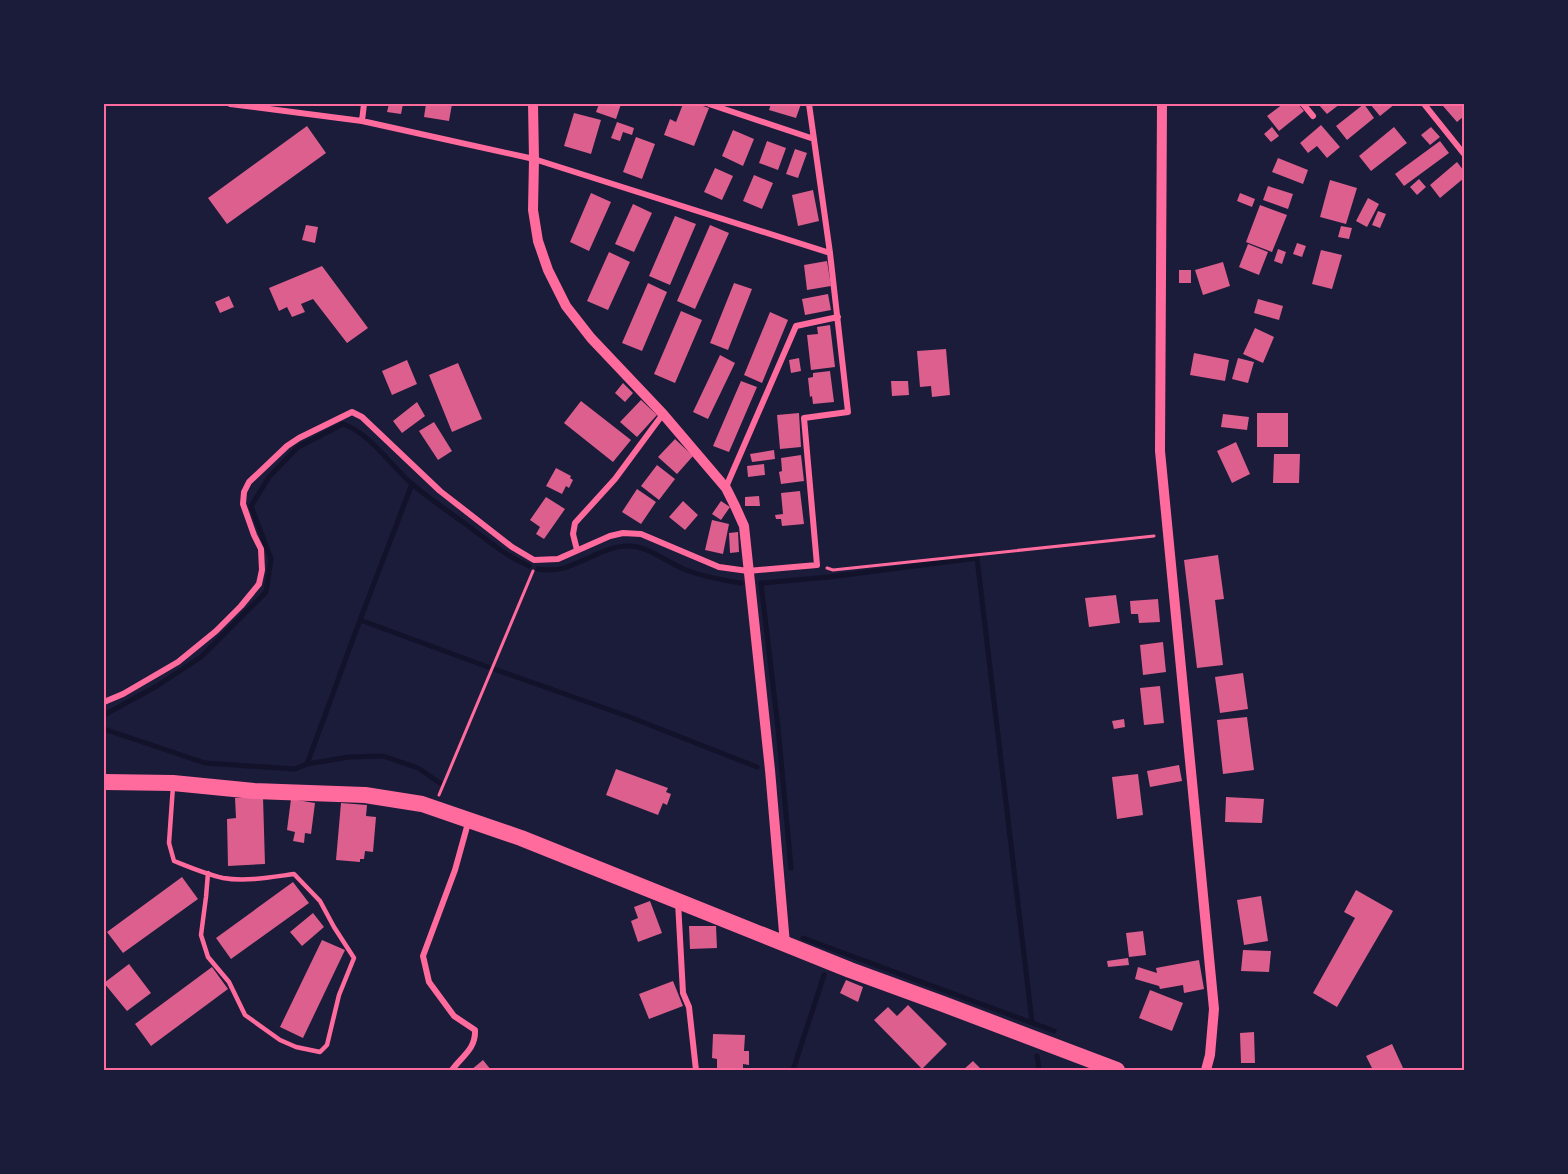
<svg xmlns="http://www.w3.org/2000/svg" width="1568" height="1174" viewBox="0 0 1568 1174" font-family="Karla,sans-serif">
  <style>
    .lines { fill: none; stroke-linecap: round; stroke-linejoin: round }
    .stream { stroke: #12122b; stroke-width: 5 }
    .building { fill: #dd5f8e }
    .path { stroke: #ff6b9d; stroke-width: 3 }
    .service { stroke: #ff6b9d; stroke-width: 4.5 }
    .minor { stroke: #ff6b9d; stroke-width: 6 }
    .tertiary { stroke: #ff6b9d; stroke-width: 10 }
    .trunk { stroke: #ff6b9d; stroke-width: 16 }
    .neatline { fill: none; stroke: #ff6b9d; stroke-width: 2 }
  </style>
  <rect width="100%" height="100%" fill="#1b1b3a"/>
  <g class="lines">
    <path class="stream" d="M538,569C572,576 595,547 627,546C648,545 667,563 686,570C704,577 722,580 741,583
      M360,620L488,667
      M494,669L627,716L757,767
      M104,715L157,686L201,657L266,592L271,559L251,506L269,477L298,447L343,424C371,434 390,465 412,484C428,498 447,510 464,523C485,538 505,556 529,566
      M104,729L205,763L295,769L307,764L349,757L383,756L418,768L440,783
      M307,764L360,620L412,484
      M791,868L778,728L761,583L829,577L977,558L1032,1022
      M803,938L1054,1031
      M1037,1056L1039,1070
      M793,1070L824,975"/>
  </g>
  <path class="building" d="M389,104H403L401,114L387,112Z
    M426,104H452L449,121L424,117Z
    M599,104H621L616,119L596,112Z
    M683,104H697L709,108L694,146L664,135L670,119L676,122Z
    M771,104H801L796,118L769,110Z
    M1283,104H1298L1304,111L1279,131L1267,116Z
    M1318,104H1340L1327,114Z
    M1364,104L1374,118L1347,140L1336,126Z
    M1370,104H1395L1380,116Z
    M1446,104H1464V116L1457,122L1443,106Z
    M574,113L601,120L591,154L564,146Z
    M617,122L634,128L632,135L623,132L620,141L611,138Z
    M1321,125L1340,147L1327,158L1317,146L1308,153L1300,143Z
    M307,126L326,153L227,224L208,198Z
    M1272,127L1279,136L1271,142L1264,134Z
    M1394,127L1407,143L1371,171L1359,156Z
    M1431,127L1440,137L1430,145L1421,135Z
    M733,130L754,139L743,166L722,156Z
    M636,137L655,144L642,179L623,172Z
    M767,141L786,148L778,170L759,163Z
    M1440,141L1449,153L1404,186L1395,174Z
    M795,149L807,153L798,178L786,174Z
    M1278,158L1308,170L1303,184L1272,172Z
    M1457,162L1464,171V178L1440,198L1430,185Z
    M715,168L733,176L722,200L704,192Z
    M754,175L773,183L762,209L743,201Z
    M1419,179L1426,187L1417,195L1410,187Z
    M1330,180L1357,188L1346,224L1320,217Z
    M1268,186L1293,194L1288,209L1263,200Z
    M813,190L819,221L798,226L792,195Z
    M591,193L611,202L589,251L570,242Z
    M1240,193L1255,199L1252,207L1237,201Z
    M1368,198L1379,204L1367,227L1356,221Z
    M633,204L652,213L634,252L615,244Z
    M1260,205L1287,215L1272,252L1246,242Z
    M1378,211L1386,214L1380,228L1372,225Z
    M675,216L696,224L670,285L649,276Z
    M306,225L318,227L315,243L302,240Z
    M710,225L729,233L695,309L677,301Z
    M1341,226L1352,228L1349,239L1338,237Z
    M1297,243L1306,246L1302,257L1293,254Z
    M1248,244L1268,252L1259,275L1239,267Z
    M1278,249L1286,252L1282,264L1274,261Z
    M1321,250L1342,255L1332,289L1312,284Z
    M609,252L630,262L608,310L587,301Z
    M827,261L831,286L807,290L804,265Z
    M1223,262L1230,286L1203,295L1195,270Z
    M322,266L368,328L347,343L313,299L301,304L305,312L292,317L287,307L279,311L269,288Z
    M1179,270H1191V283H1179Z
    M648,283L667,292L642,351L622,343Z
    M734,283L752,289L728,350L710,343Z
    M828,294L831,310L805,315L802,299Z
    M229,296L234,307L220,313L215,302Z
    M1258,299L1283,306L1279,320L1254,313Z
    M681,311L702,320L675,383L654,374Z
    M770,312L788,320L762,383L744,375Z
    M830,325L835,367L811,370L807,335L818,334L817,327Z
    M1255,328L1274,337L1263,363L1243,354Z
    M946,349L950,395L932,397L931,386L920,387L917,351Z
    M1194,353L1229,360L1225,381L1190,375Z
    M720,355L735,363L708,419L693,412Z
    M799,358L801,371L791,373L789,360Z
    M1238,358L1254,362L1248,383L1232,379Z
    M407,360L417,384L392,395L382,371Z
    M458,363L482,419L452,432L429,375Z
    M830,371L834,402L813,404L812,396L810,397L808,378L813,377V373Z
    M741,381L757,387L729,452L713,446Z
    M891,381H908L909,395L892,396Z
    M623,383L633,393L625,402L615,393Z
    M641,400L657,415L637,437L620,422Z
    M581,401L631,440L613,462L564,423Z
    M417,402L425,416L402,433L393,421Z
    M799,413L801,447L780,449L777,415Z
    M1257,413H1288V447H1257Z
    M1223,414L1249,417L1247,430L1221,427Z
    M434,422L452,451L438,460L419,431Z
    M675,439L693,456L677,474L658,457Z
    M1236,442L1250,474L1232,483L1217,451Z
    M774,450L775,459L752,462L750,454Z
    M1274,454H1300L1299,483H1273Z
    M801,455L804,481L781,484L779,472L782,471L781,458Z
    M764,464L765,475L748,477L747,466Z
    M657,465L675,479L659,500L641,486Z
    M556,468L571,476L570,478L573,480L569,488L566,486L562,494L546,486Z
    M637,489L656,502L641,524L622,512Z
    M800,491L804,524L782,526L781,519H776L775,515L783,514L781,493Z
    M759,496L760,506H745V497Z
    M546,497L565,509L544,539L536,534L540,527L530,520Z
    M683,501L698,515L685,530L669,517Z
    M721,501L730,507L721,520L712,514Z
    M712,520L729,524L723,554L705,550Z
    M738,532L739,552L730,553L729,533Z
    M1218,555L1224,599L1215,600L1223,665L1197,668L1184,560Z
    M1116,595L1120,623L1089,627L1085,598Z
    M1158,599L1160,622L1139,623L1138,614H1131L1130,601Z
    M1163,642L1166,672L1143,675L1140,645Z
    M1243,673L1248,709L1220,713L1215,677Z
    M1160,686L1164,723L1144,725L1140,688Z
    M1247,717L1254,770L1223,774L1217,720Z
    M1124,719L1125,727L1114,729L1112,721Z
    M1179,765L1182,781L1150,787L1147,771Z
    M616,769L668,788L666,792L671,794L667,805L663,803L658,815L606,795Z
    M1138,774L1143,815L1117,819L1112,777Z
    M263,797L265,864L228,866L227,819L236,818L235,798Z
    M1226,797L1264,799L1262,823L1225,822Z
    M291,799L315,803L311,834L305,833L304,843L293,841L295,832L287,830Z
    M341,803L367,805L366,816L376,817L373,852L365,851L364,859H360V862L336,860Z
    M182,877L198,899L123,953L107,932Z
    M293,882L309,903L231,959L216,938Z
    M1356,890L1393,911L1337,1007L1313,993L1355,918L1344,912Z
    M1261,896L1268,941L1244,945L1237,900Z
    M650,901L662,933L638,942L631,921L638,918L634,907Z
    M313,913L324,927L302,946L290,932Z
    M689,926H716L717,948L690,949Z
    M1143,931L1146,955L1129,957L1126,933Z
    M322,940L345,950L303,1038L280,1027Z
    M1243,950L1271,951L1269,972L1241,971Z
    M1128,958L1129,965L1108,967L1107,961Z
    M1199,960L1204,989L1184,993L1183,985L1160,989L1159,986L1135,979L1138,967L1157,973L1156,968Z
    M129,964L151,993L127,1011L104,983Z
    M212,967L228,989L151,1046L135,1024Z
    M846,980L863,987L858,1002L840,993Z
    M673,981L683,1006L649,1019L639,994Z
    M1150,990L1183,1003L1172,1031L1139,1018Z
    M908,1005L947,1044L922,1069L874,1020L888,1007L897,1016Z
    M1254,1032L1255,1063H1241L1240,1033Z
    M713,1034L745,1035L744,1051H749V1065L743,1064V1070H717V1059L712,1058Z
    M1392,1044L1404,1070H1373L1366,1056Z
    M483,1060L491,1070H471Z
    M973,1061L982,1070H963Z"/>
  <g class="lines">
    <path class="path" d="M827,568L833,570L1154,536
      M439,795L533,571"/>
    <path class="service" d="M173,786L169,843L174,861C189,867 208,875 223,878C246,882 272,877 294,874L320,901L334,927L354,958L339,995L327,1045L320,1052L296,1047L280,1040L245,1015L229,982L208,957L201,935L206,897L208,873"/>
    <path class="minor" d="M230,104L362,121L534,159L830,253
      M709,104L814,139
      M1303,104L1313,116
      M1424,104L1464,154
      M362,121L364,104
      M726,487L796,326L838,317
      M577,550L573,534L575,523L615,479L663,414
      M104,702L123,694L178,662L216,631L241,606L259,584L262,570L261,549L254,535L243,504L244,492L249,482L287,446L299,438L352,412L362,417L440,491L512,547L534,560L558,559L610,536L623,533L641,534L719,567L748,571L817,565L804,418L848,412L830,253L809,104
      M678,902L683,993L689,1007L696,1070
      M452,1070C462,1056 476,1049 475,1030L454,1016L429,982L423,956L455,870L468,823"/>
    <path class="tertiary" d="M533,104L534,159L533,210L538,241L548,270L566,306L591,338L663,414L726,488L735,506L744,526L770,770L785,944
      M1162,104L1160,451L1214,1009L1210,1055L1206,1070"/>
    <path class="trunk" d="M104,782L173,783L254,791L365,795L422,804L521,838L850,970L943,1004L1117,1070"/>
  </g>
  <rect width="1568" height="1174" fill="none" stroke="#1b1b3a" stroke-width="210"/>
  <rect x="105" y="105" width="1358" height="964" class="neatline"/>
</svg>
